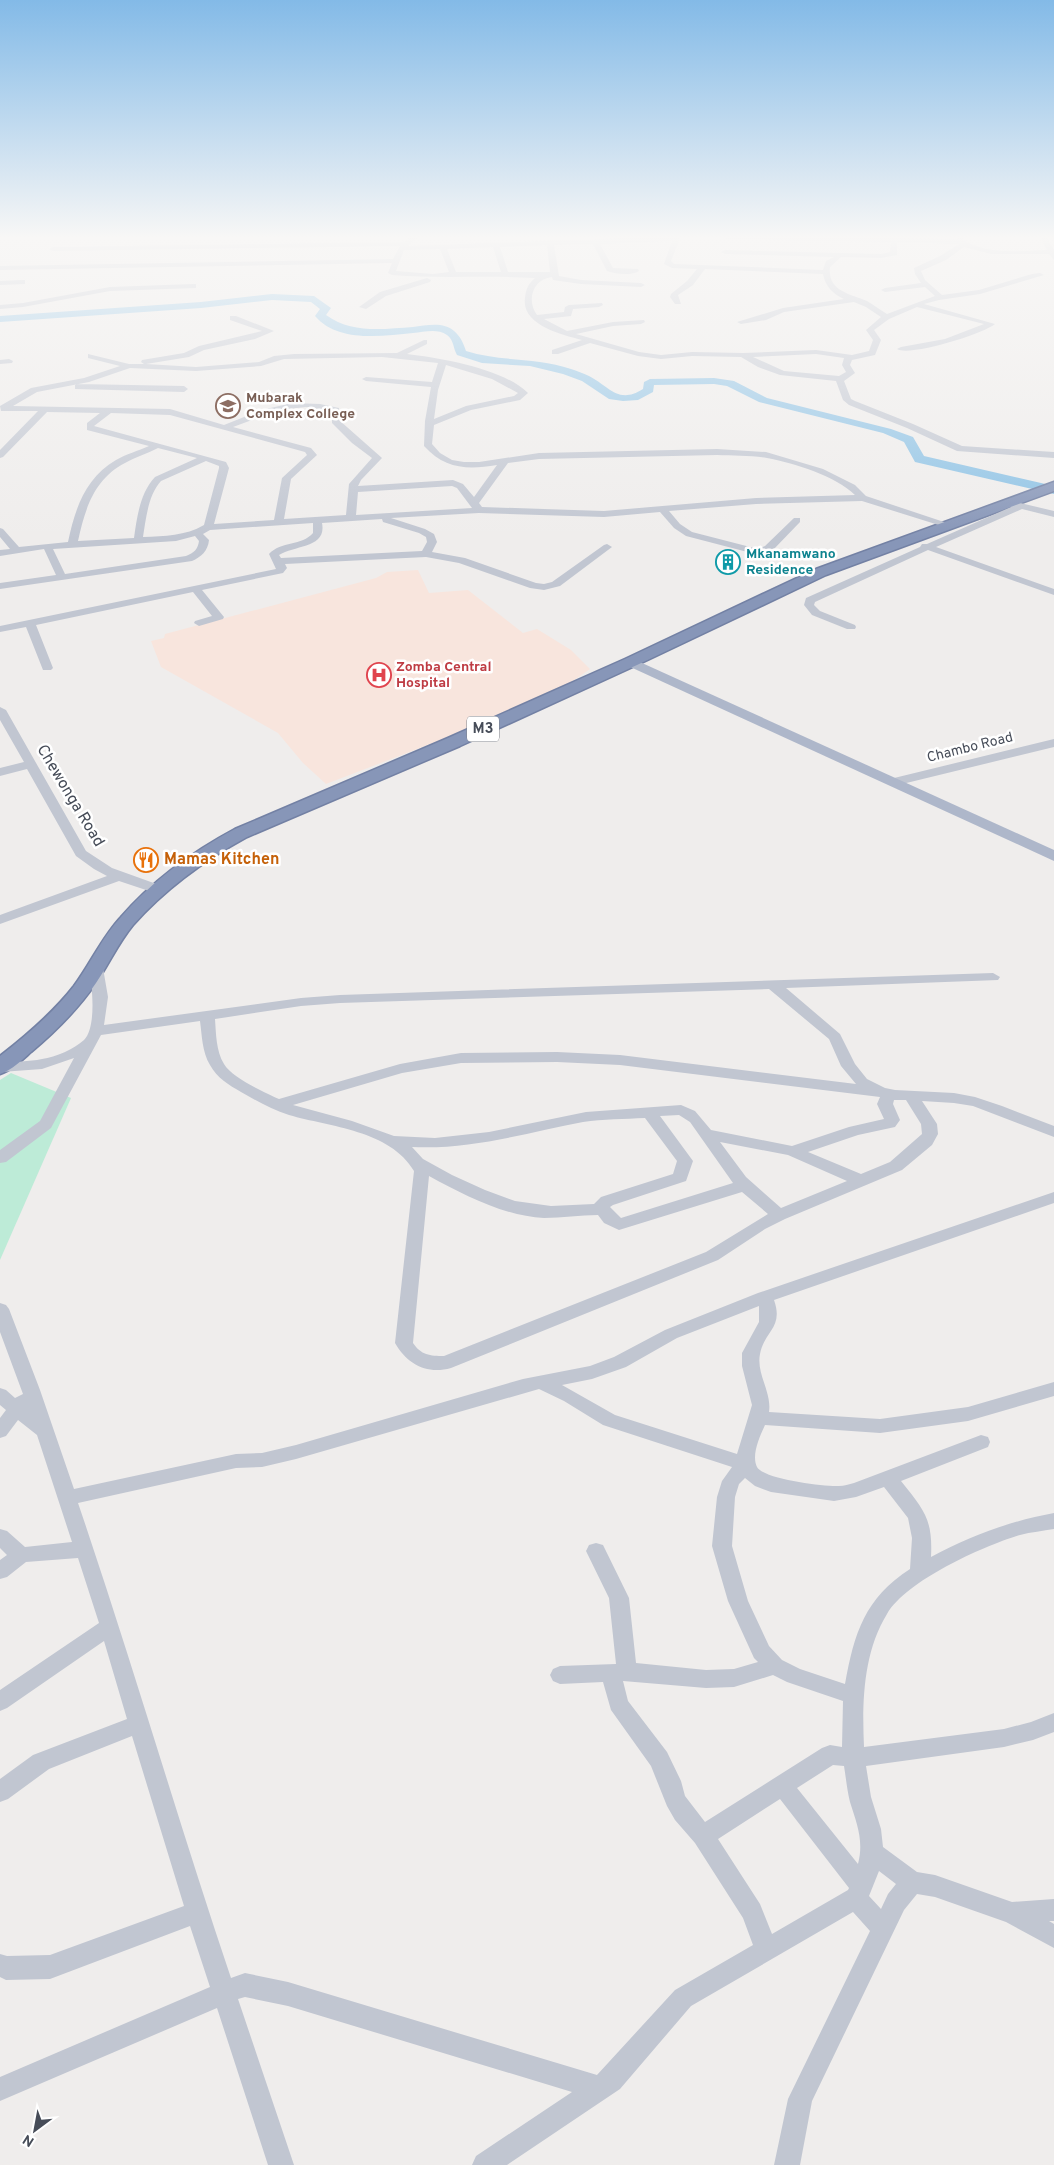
<svg xmlns="http://www.w3.org/2000/svg" width="1054" height="2165" viewBox="0 0 1054 2165" font-family="Overpass,sans-serif">
  <style>
    .medical { fill: #f8e5dd }
    .green { fill: #bdebd7 }
    .lines { fill: none; stroke-linecap: round; stroke-linejoin: round }
    .river { fill: #8dc2e5; fill-rule: evenodd }
    .highway-casing { stroke: #7381a4; stroke-width: 3 }
    .minor { fill: #c1c6d1; fill-rule: evenodd }
    .major { fill: #aeb7ca; fill-rule: evenodd }
    .highway { fill: #8796b8; fill-rule: evenodd }
    .labels { text-anchor: middle; dominant-baseline: central; stroke-width: 5; stroke-linejoin: round; paint-order: stroke }
    .far-education-label { font-size: 14px; font-weight: bold; fill: #785e54; stroke: #fff; text-anchor: start }
    .far-culture-label { font-size: 14px; font-weight: bold; fill: #0d838f; stroke: #fff; text-anchor: start }
    .far-health-label { font-size: 14px; font-weight: bold; fill: #be3a42; stroke: #fff; text-anchor: start }
    .far-street-label { font-size: 14px; fill: #464c58; stroke: #fff }
    .shield { fill: #fff; stroke: #7e828a; stroke-width: 1 }
    .shield-label { font-size: 15px; font-weight: bold; fill: #464c58 }
    .street-label { font-size: 16px; fill: #464c58; stroke: #fff }
    .food-label { font-size: 16px; font-weight: bold; fill: #c56008; stroke: #fff; text-anchor: start }
  </style>
  <rect width="100%" height="100%" fill="#efedec"/>
  <path class="medical" d="M418,570L429,593L468,590L523,633L537,629L571,650L590,669L563,688L539,699L446,738L326,784L303,763L278,733L161,667L151,641L164,638L165,634L376,578L387,572Z"/>
  <path class="green" d="M11,1073L71,1098L0,1260V1080Z"/>
  <g class="lines">
    <path class="river" d="M272,294L314,296L331,308L326,315C352,334 383,329 413,327C421,326 431,324 440,325C455,327 462,338 466,351C500,362 537,357 571,369C577,371 583,373 589,376C609,386 618,405 643,389L644,382L650,379L714,378L734,381L767,398L891,429L913,437L924,456L1054,486V494L915,462L904,442L883,433L759,402L727,386L714,384L654,385L653,392L638,400L623,401L609,399L582,381L563,374L530,366L482,363L457,355C453,348 454,340 447,335C437,328 424,332 413,333C382,336 338,343 315,316L320,309L311,302L272,300L201,308L0,322V316L201,302Z"/>
    <defs>
      <path id="highway" d="M1054,482V491L826,575L637,665L460,746L247,837C205,860 166,888 133,925C118,943 109,964 96,983C78,1009 55,1032 31,1052C22,1060 12,1070 0,1074V1056C27,1035 53,1013 74,986C91,963 102,937 121,917C153,880 192,852 235,829L448,738L625,659L816,569Z"/>
    </defs>
    <use href="#highway" class="highway-casing"/>
    <path class="minor" d="M412,236H420L408,246L681,236L671,261L674,264L823,270L826,261L834,257L725,254L721,252L725,250L881,254L890,252L891,242L727,239L726,238L729,236L957,239L959,236H966L963,240C987,255 1020,251 1047,250L1040,236H1046L1054,250V260L1049,254H991L964,247L946,260L921,271L925,280L942,295L979,290L1032,274L1040,273L1044,275L980,294L939,300L924,304L995,324C983,334 909,357 897,349L901,347L945,339L984,324L917,307L889,319L874,330L881,340L875,355L852,360L850,365L855,373L844,381L851,399L855,401L913,424L962,446L1054,452V458L957,451L907,428L849,405L843,400L836,381L780,375L758,367L741,357L692,356L661,359L638,356L590,343L558,354H552V350L582,340C562,335 521,325 525,298C526,289 528,284 535,278C487,275 440,279 392,275L388,273L392,263L0,270V266L393,259L400,246L53,251L49,249L53,247L403,242ZM672,241L664,264L672,268L697,269L687,281L671,294L670,297L675,304H681L678,295L693,285L705,269L823,274C825,286 833,294 844,299L783,308L737,322L741,324L766,320L784,312L854,302L866,307L881,317L866,330L873,340L869,351L852,355L816,350L743,353L692,352L661,355L639,352L576,334L613,326L641,324L645,322L644,320L613,322L567,331L544,319L571,316L573,309L599,307L603,305L602,303L569,305L565,307L564,312L537,315C526,300 533,279 552,277L553,280L581,284L641,287L645,285L641,283L581,280L559,276L554,245L593,244L607,271C616,274 631,276 639,271L638,269L613,268L600,244ZM897,242L959,244L940,256L914,268L915,274L921,283L885,288L881,290L885,292L925,287L935,296L887,314C880,310 874,305 867,301C850,294 827,291 830,267L841,257L881,258L897,255ZM547,245L550,272H508L500,247ZM493,247L501,272H456L447,249ZM440,249L449,272L433,274L396,271L404,250ZM816,354L844,358L842,365L846,372L839,376L784,371L753,357Z
      M427,278L431,280L430,282L386,296L366,309L359,307L380,292Z
      M22,280H25V284L0,285V281Z
      M193,284H196V288L110,291L23,307L0,309V305L23,303L110,287Z
      M230,316H236L274,331L255,339L204,350L189,357L146,364L196,367L259,362L274,356L294,354L397,353L424,340H427V344L407,354C441,358 504,369 528,393L520,400L471,410L434,425L432,444L440,453L452,460L464,462H479L539,453L717,449L766,452L823,469L855,485L866,496L953,525L951,527H945L862,501L756,504L669,511L680,524L692,532L758,549L765,546L794,518H800V522L773,550L759,555L686,536L674,528L660,512L604,517L479,513L391,518L425,529L434,534L437,542L432,552L465,558L536,583L544,584L552,582L604,545L607,544L612,547L560,586L544,590L530,588L459,563L426,557L285,564L287,568L283,573L202,590L224,617L223,619L199,626L194,623L195,621L212,616L193,592L36,625L53,668L51,670H43L26,627L0,632V626L276,569L269,554C281,541 302,546 313,533V523L210,530L203,534L209,540C208,551 201,557 192,561L0,589V583L56,575L44,549L0,556V550L10,549L0,537V528L3,529L19,547L68,542C75,509 85,478 116,460C126,454 138,451 149,446L87,430V423L100,413L47,412L3,457L0,458V450L38,411H1L0,406L31,388L84,378L120,366L88,358V354L129,364H144L141,362L142,360L184,353L199,346L262,331L230,320ZM382,357L438,363L432,382L366,377L362,379L366,381L431,387L425,421L424,446C445,469 467,470 497,465L474,497L463,484L453,480L358,486L361,480L382,458L339,420V408L320,404L292,403L262,410L224,425L170,409L13,406L37,392L89,382L130,368L196,371L261,366L284,359ZM446,365L492,379L518,393L514,396L466,406L434,419L438,390ZM306,407L332,411V423L352,443L372,458L349,484L346,515L284,519L291,479L317,455L311,448L233,427L279,410ZM111,413L170,415L305,452L307,455L282,478L274,520L214,524L229,468L226,462L94,426ZM158,448L197,458L155,477C140,493 137,517 134,538L78,541C85,509 94,479 125,463C135,457 147,454 158,448ZM717,455C733,456 751,455 767,458C794,463 836,476 855,495L756,498L604,511L482,507L479,503L508,463L539,459ZM206,461L219,466V468L204,525C185,536 165,536 143,537C146,519 148,495 161,481ZM452,486L457,488L472,508L356,515L358,492ZM382,519L383,522L419,533L426,537L427,542L422,551L281,558L279,555C295,545 327,548 322,523ZM195,536L199,541C198,549 194,553 186,556L65,574L53,549L176,541Z
      M9,359L13,361L12,363L0,364V360Z
      M78,384L184,386L188,389L184,392L75,389V385Z
      M1012,501L1054,511V517L1022,509L936,547L1054,589V595L928,550L815,602L814,605L820,611L855,625L856,627L855,629H847L812,615L804,605L806,598L920,547L922,544H927L1011,507L1007,504Z
      M0,707L6,710L86,851L112,868L162,886L164,889L162,892H152L119,881L0,924V915L107,876L94,869L76,856L27,769L0,776V768L24,762L0,720Z
      M1054,739V747L894,786L888,782L890,779Z
      M96,964L103,968L108,997L104,1025L301,998L340,995L993,973L1000,977L998,980L786,988L840,1034L855,1064L867,1079L885,1088L895,1090L954,1093L975,1097L1002,1106L1054,1126V1137L973,1106L954,1103L922,1101L937,1124L938,1134L932,1145L902,1170L785,1219L765,1229L718,1260L451,1368C427,1375 407,1364 395,1343L414,1171C390,1130 330,1127 289,1115C272,1110 257,1101 241,1092C229,1085 217,1078 210,1065C202,1052 202,1035 200,1021L101,1035L51,1128L6,1162L0,1163V1150L40,1121L74,1058L42,1069L1,1072L0,1063C14,1061 29,1062 42,1059C56,1057 74,1049 84,1040C97,1027 92,984 89,968ZM769,989L829,1039L841,1066L856,1084L620,1055L557,1052L461,1053L400,1064L279,1099C264,1092 232,1078 224,1064C216,1051 216,1033 215,1019L301,1006L340,1003ZM557,1062L620,1065L880,1097L877,1104L884,1119L849,1127L792,1146L711,1130L695,1111L681,1105L586,1112L489,1132L435,1138L394,1136L352,1121L293,1105L402,1073L461,1063ZM894,1100H906L921,1124L922,1134L890,1162L861,1174L808,1152L858,1135L895,1127L900,1120L893,1104ZM679,1115L690,1122L733,1183L621,1218L610,1207L613,1205L686,1181L693,1161L660,1116ZM645,1118L677,1161L673,1174L601,1197L594,1204L551,1206L515,1201L485,1190L452,1175L423,1159L412,1147C470,1150 526,1133 583,1122C603,1119 625,1119 645,1118ZM720,1142L788,1155L847,1181L781,1208L746,1177ZM429,1176C464,1195 504,1216 544,1218C562,1218 580,1215 598,1215L604,1223L619,1230L742,1192L768,1214L706,1252L444,1356C430,1356 421,1355 413,1343Z
      M1054,1192V1203L774,1300C784,1328 764,1331 760,1354C756,1374 772,1392 769,1412L880,1419L968,1407L1054,1382V1396L968,1421L880,1433L765,1425C760,1436 751,1455 757,1467C763,1479 825,1487 839,1486C844,1486 849,1484 854,1483L981,1435L988,1437L990,1442L988,1447L901,1481C924,1510 933,1519 931,1557C970,1536 1010,1521 1054,1513V1529C1043,1531 1031,1532 1020,1535C984,1546 907,1580 887,1614C863,1653 862,1703 864,1747L1004,1729L1031,1722L1054,1713V1732L1033,1740L1004,1747L866,1766L871,1797L881,1829L883,1847L917,1872L935,1875L1012,1902L1054,1899V1921H1049L1054,1924V1948L1006,1922L935,1897L917,1894L904,1910L812,2101L800,2165H774L788,2099L870,1931L853,1912L691,2006L620,2089L507,2165H472L476,2156L572,2092L288,2006L245,1997L238,1999L294,2165H268L217,2008L0,2101V2077L210,1987L190,1926L50,1979L6,1980L0,1977V1954L7,1956L50,1955L184,1906L132,1736L49,1769L8,1799L0,1802V1779L33,1755L127,1719L104,1641L7,1708L0,1711V1690L99,1623L78,1558L26,1562L7,1577L0,1579V1560L7,1555L0,1548V1529L7,1531L25,1547L72,1542L37,1435L18,1420L6,1436L0,1438V1418L6,1410L0,1405V1388L6,1390L15,1398L23,1394L0,1332V1303L6,1305L9,1309L40,1390L74,1489L236,1454L262,1453L296,1445L523,1379L590,1366L614,1357L665,1330L758,1293ZM759,1306V1322L742,1353V1366L752,1405L737,1454L615,1415L562,1385L592,1379L626,1367L677,1338ZM539,1389L564,1401L603,1425L732,1467L722,1481L717,1497L712,1546L728,1601L754,1658L758,1662L734,1669L706,1670L636,1663L629,1598L603,1545L596,1543L589,1545L586,1551L609,1598L616,1664L560,1666L553,1669L550,1675L553,1681L560,1684L603,1682L611,1710L651,1766L667,1806L675,1820L695,1843L743,1918L753,1945L675,1990L597,2075L288,1982L245,1973L231,1978C178,1821 132,1661 78,1503L236,1468L262,1467L296,1459ZM745,1478L755,1486L771,1492L834,1501L856,1497L884,1487L908,1518L912,1538L910,1569C865,1598 854,1633 845,1684L800,1669L782,1660L769,1646L748,1601L732,1546L735,1497L739,1484ZM773,1675L787,1682L843,1701L842,1747L830,1745L822,1748L705,1822L685,1796L681,1781L667,1752L628,1701L623,1681L706,1688L734,1687ZM833,1765L844,1766C846,1778 847,1790 850,1802C857,1824 864,1841 858,1864L797,1788ZM780,1799L849,1888L848,1890L772,1934L760,1904L718,1839ZM879,1871L896,1884L888,1894L881,1909L869,1896Z"/>
    <path class="major" d="M631,658L1054,850V861L626,665L624,662L626,659Z"/>
    <use href="#highway" class="highway"/>
  </g>
  <linearGradient id="sky" x2="0" y2="1"><stop stop-color="#83bae7"/><stop offset="0.44" stop-color="#f8f7f6"/><stop offset="1" stop-color="#f8f7f6" stop-opacity="0"/></linearGradient>
  <rect width="1054" height="539" fill="url(#sky)"/>
  <defs>
    <symbol id="university-ring" viewBox="-11 -11 22 22"><circle r="9.5" fill="#fff" stroke="#8d6e63" stroke-width="1.5"/><path d="M0-5L7-2L0 1L-7-2ZM-4 1L0 2.5L4 1V4Q0 6-4 4Z" fill="#8d6e63"/></symbol>
    <symbol id="building-ring" viewBox="-11 -11 22 22"><circle r="9.5" fill="#fff" stroke="#0f9aa8" stroke-width="1.5"/><path d="M-4-6H4V6H1V3H-1V6H-4ZM-2.5-4.3h1.7v1.8h-1.7ZM.8-4.3h1.7v1.8H.8ZM-2.5-1h1.7V.8h-1.7ZM.8-1h1.7V.8H.8Z" fill="#0f9aa8"/></symbol>
    <symbol id="hospital-ring" viewBox="-11 -11 22 22"><circle r="9.5" fill="#fff" stroke="#e0444e" stroke-width="1.5"/><path d="M-5-5h3v3.5h4V-5h3V5h-3V1.5h-4V5h-3Z" fill="#e0444e"/></symbol>
    <symbol id="restaurant-ring" viewBox="-11 -11 22 22"><circle r="9.5" fill="#fff" stroke="#e8710a" stroke-width="1.5"/><path d="M-5-6h1v4h1v-4h1v4h1v-4h1v5L-1.5 .5V6h-2V.5L-5-1ZM5-6V6H3V1.5H1.5Q1.5-4 5-6Z" fill="#e8710a"/></symbol>
  </defs>
  <g fill-rule="evenodd">
    <use href="#university-ring" x="214" y="392" width="28" height="28"/>
    <use href="#building-ring" x="714" y="548" width="28" height="28"/>
    <use href="#hospital-ring" x="365" y="661" width="28" height="28"/>
    <use href="#restaurant-ring" x="132" y="846" width="28" height="28"/>
  </g>
  <g class="labels">
    <g class="far-education-label">
      <text x="246" y="398">Mubarak<tspan x="246" dy="16">Complex College</tspan></text>
    </g>
    <g class="far-culture-label">
      <text x="746" y="554">Mkanamwano<tspan x="746" dy="16">Residence</tspan></text>
    </g>
    <g class="far-health-label">
      <text x="396" y="667">Zomba Central<tspan x="396" dy="16">Hospital</tspan></text>
    </g>
    <g class="far-street-label">
      <text transform="translate(970 748) rotate(-14)">Chambo Road</text>
    </g>
    <rect class="shield" x="467" y="716.5" width="32" height="25" rx="4"/>
    <g class="shield-label">
      <text x="483" y="729">M3</text>
    </g>
    <g class="street-label">
      <text transform="translate(70 796) rotate(59)">Chewonga Road</text>
    </g>
    <g class="food-label">
      <text x="164" y="860">Mamas Kitchen</text>
    </g>
  </g>
  <g transform="translate(35 2130) rotate(212)" stroke="#ffffff" stroke-width="4" paint-order="stroke">
  <path d="M0-4L9 19L0 12L-9 19Z" fill="#464c58"/>
  <text y="-8" font-size="14" font-weight="bold" text-anchor="middle" fill="#464c58">N</text>
  </g>
</svg>
